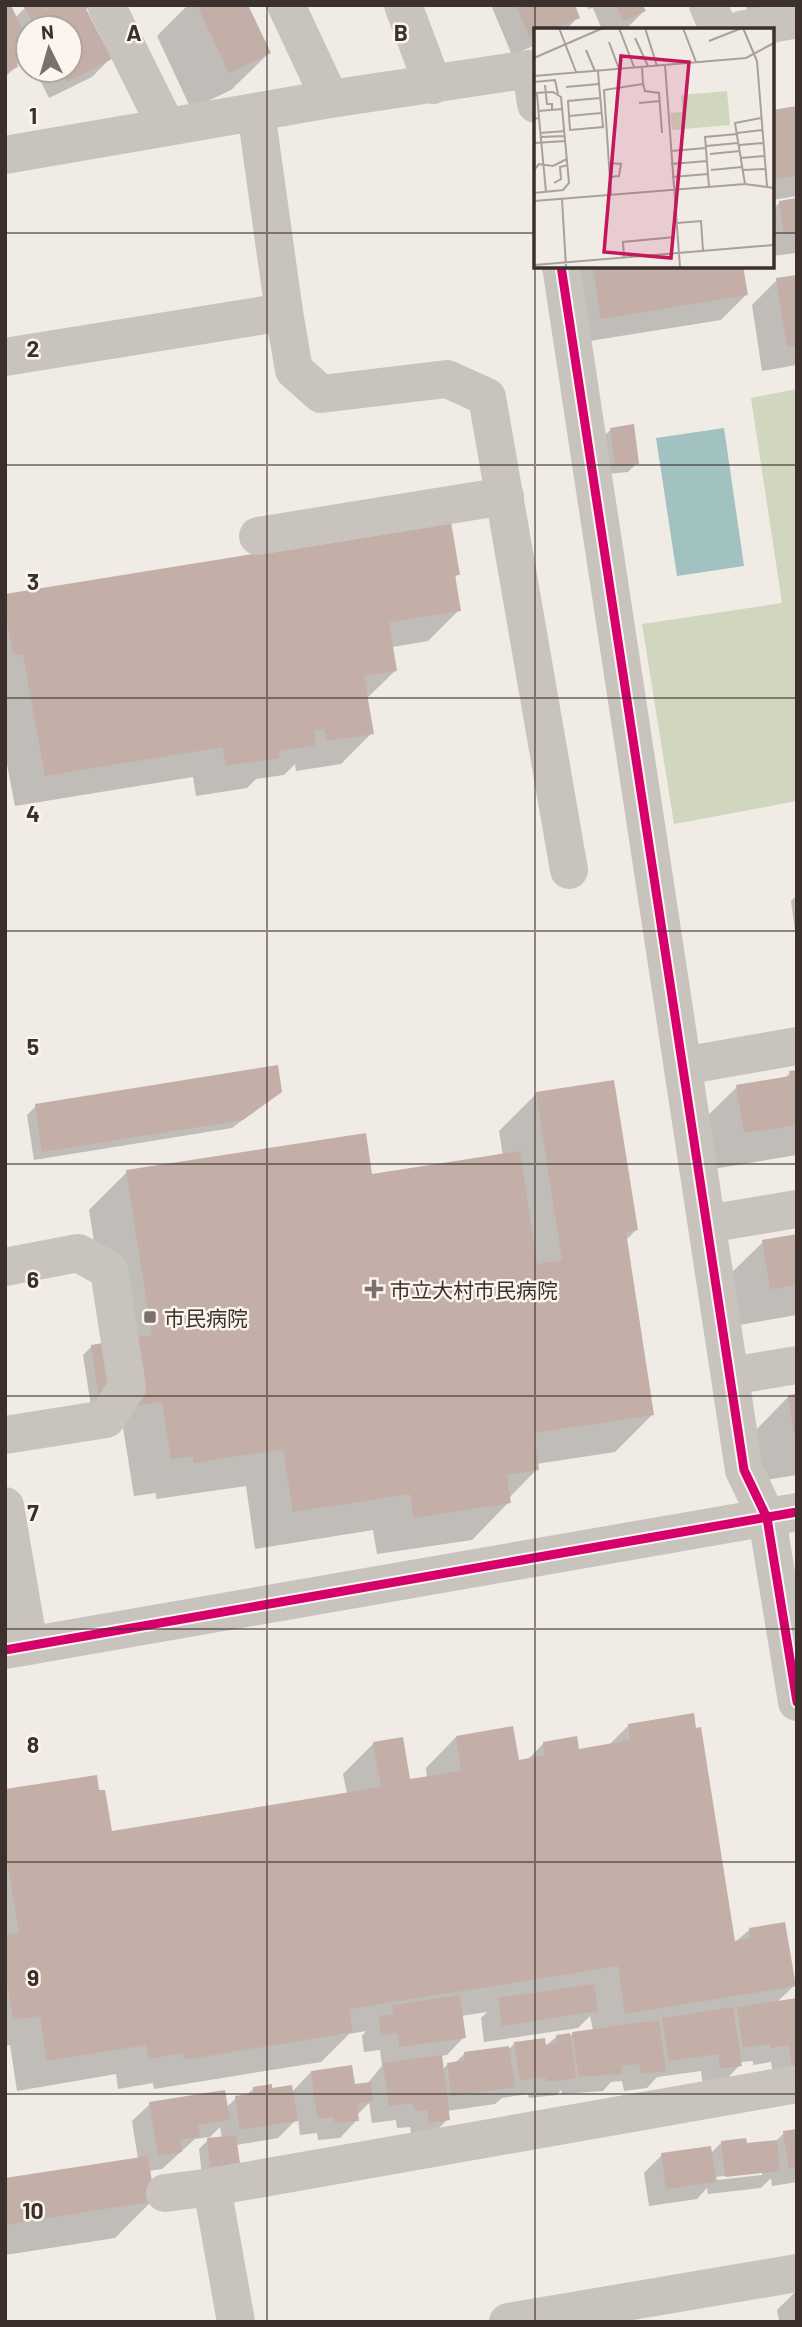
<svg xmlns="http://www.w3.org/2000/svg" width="802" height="2327" viewBox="0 0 802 2327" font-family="Barlow,'Noto Sans JP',sans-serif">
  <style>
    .green { fill: #d1d6bf }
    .water { fill: #a1c2c1 }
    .shadow { fill: #0003; fill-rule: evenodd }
    .building { fill: #c3afa7 }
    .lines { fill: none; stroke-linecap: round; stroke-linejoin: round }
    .minor { stroke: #c9c3be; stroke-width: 38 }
    .cycleway-casing { stroke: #fbf5ee; stroke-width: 13 }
    .cycleway { stroke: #d6006c; stroke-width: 9 }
    .grid { fill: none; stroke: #3b302b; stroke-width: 2; stroke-opacity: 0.55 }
    .poi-dot { fill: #7a716c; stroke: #fbf5ee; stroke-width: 2.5 }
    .labels { text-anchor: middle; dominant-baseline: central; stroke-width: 5; stroke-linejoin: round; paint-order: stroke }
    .poi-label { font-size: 21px; fill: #3b302b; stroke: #fbf5ee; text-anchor: start }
    .inset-road { fill: none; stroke: #a8a09b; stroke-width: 2 }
    .view { fill: #c2185b; fill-opacity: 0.15; stroke: #c2185b; stroke-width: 3.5 }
    .inset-edge { fill: none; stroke: #3b302b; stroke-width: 3.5 }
    .grid-label { font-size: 23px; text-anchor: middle; font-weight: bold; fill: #3b302b; stroke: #fbf5ee; stroke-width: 5; stroke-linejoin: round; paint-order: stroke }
  </style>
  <rect width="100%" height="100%" fill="#f0ebe5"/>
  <path class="green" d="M797,389V801L674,824L642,624L782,603L751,398Z"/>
  <path class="water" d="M724,428L744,566L677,576L656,438Z"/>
  <path class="shadow" d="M188,5H246L269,53L231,90L191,109L157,36Z
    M491,5H573L578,17L566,30H536V45L512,55Z
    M587,5H641L644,11L626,29L602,30L593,8L588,9Z
    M745,5H793L754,24Z
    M5,8L15,18L25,8L85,10L110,59L92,77L49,98L35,70H70V28H28V64L25,58L5,77Z
    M797,108V196L772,200V112Z
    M797,200V253L772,256V210L780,202Z
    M569,266H741L746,295L721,320L577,343Z
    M797,277V365L762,371L752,305L777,280Z
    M611,429L637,463L628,472L607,474L602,438Z
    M458,574L454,579L459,610L428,641L392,647L396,670L366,699L372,733L341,764L296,771L295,764L284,775L256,779L247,788L196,796L193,777L15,806L5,754V596Z
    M797,895V946L791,901Z
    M797,1071V1155L707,1170L699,1124L737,1087L784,1079L790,1073Z
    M281,1091L232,1128L34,1160L27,1115L36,1106Z
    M537,1093L636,1230L626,1240L652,1415L615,1452L536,1464L537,1469L509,1498V1502L472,1540L377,1554L373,1530L255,1549L246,1486L156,1499V1493L134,1496L121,1415L93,1419L83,1355L92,1346L110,1344L89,1210L127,1172L370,1176L503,1156L499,1131Z
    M797,1236V1315L733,1326L725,1279L763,1242Z
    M797,1396V1475L759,1481L751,1435L788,1397Z
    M629,1725L734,1943L749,1930L794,1986L776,2003L797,2000V2074L775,2084L771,2062L753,2065V2061L740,2062V2065L723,2083L703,2086L701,2071L657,2077L647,2088L624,2091L622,2081L611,2082L603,2091L562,2094L561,2090L557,2095L529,2098L528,2094L502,2098L495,2104L447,2111L448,2119L430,2137L412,2139L410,2127L397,2128L396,2120L372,2123L369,2103L357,2115V2120L340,2138L318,2140L317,2133L300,2135L298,2118L278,2138L236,2145L238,2163L202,2175L199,2149L208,2140L222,2138L220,2127L210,2137L195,2139L162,2169L148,2171L153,2200L115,2238L5,2255V2180L138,2159L132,2121L150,2104L226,2108L236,2098L246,2096L253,2089L291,2093L311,2072L353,2086L367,2084L382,2066L380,2050L364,2052L362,2036L366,2031L349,2034L321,2062L154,2089L153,2083L118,2089L116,2074L17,2091L10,2045L5,2046V1791L110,1833L347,1794L343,1774L374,1743L409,1781L427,1778L426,1768L456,1737L517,1762L527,1760L544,1743L577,1751L608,1746ZM487,2012L481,2018L484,2042L578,2028L590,2016L593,2030L573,2033L569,2037H556L544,2047L515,2043L508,2050L464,2054L455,2063L448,2064L442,2070L440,2056L447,2055L464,2037L461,2016Z
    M797,2131V2182L772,2186L771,2178L761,2188L708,2194L707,2188L697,2199L649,2206L644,2173L662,2155L710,2154L722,2142L745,2145L775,2142L784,2133ZM762,2171V2175L717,2180L716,2177Z
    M795,2292H797V2322H766L779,2320L777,2310Z"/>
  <path class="building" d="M11,5L28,42V55L15,61L18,67L5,73V6Z
    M27,5H89L90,7L86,9L112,59L67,82L61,70H70V28H36L24,7Z
    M197,5H248L271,53L229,73Z
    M516,5H575L580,18L551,30H536V36L530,39Z
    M616,5H643L646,11L623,21Z
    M797,106V176L772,180V110Z
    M797,198V232L784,234L779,201Z
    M743,266L748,295L601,319L593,267Z
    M797,275V345L787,347L776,278Z
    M634,424L639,464L615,466L610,428Z
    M451,522L460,575H455L461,611L389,622L397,671L364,676L374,734L327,741L324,729L314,730L316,745L278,751L279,758L226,766L223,747L45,776L23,654L13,655L5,608V594Z
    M278,1065L282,1092L243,1120L42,1152L35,1104Z
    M797,1070V1125L744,1133L736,1085L790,1076L789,1071Z
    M614,1080L638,1230L626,1232L654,1415L534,1433L539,1470L507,1475L511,1503L414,1518L410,1494L293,1512L283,1449L193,1463V1456L171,1459L162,1402L101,1411L91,1345L152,1335L126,1170L366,1133L372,1174L520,1151L537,1264L562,1260L536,1092Z
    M797,1234V1285L770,1289L762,1240Z
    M797,1394V1440H795L788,1395Z
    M694,1713L696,1728L701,1727L735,1941L750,1938L749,1928L785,1922L796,1986L625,2014L618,1966L349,2009L353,2032L184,2060L183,2053L149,2059L146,2045L47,2061L40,2016L13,2020L5,1973V1935L19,1933L5,1848V1789L97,1775L99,1790H105L112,1831L381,1787L373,1742L403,1737L410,1779L461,1771L456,1736L513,1726L519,1760L545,1755L543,1742L577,1736L579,1749L630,1740L628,1724Z
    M594,1984L598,2011L502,2026L498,1998Z
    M460,1995L466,2038L399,2047L397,2033L381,2035L379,2016L393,2014L392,2005Z
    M797,1998V2066L792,2067L789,2045L770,2048V2044L743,2047L737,2007Z
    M733,2007L742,2066L720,2069L718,2054L669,2061L662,2018Z
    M659,2020L666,2071L641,2074L639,2064L622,2066V2074L579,2077L572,2032Z
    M570,2033L576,2078L546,2082L545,2077L520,2081L514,2042L545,2038L546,2045L557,2043L556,2035Z
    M509,2046L515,2087L451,2096L447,2063L465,2060L464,2052Z
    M442,2055L450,2120L429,2123L427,2110L415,2111L413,2103L389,2106L383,2063Z
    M352,2065L355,2084L371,2082L373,2101L357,2104L359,2121L335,2123L334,2117L317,2119L311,2071Z
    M272,2084V2088L292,2085L298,2121L240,2130L235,2096L253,2093V2087Z
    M225,2090L230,2120L198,2125L200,2137L180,2140L182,2152L158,2156L149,2102Z
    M797,2129V2168L789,2169L783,2131Z
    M236,2135L240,2163L210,2167L207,2138Z
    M746,2138L747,2143L777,2140L780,2171L725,2177L721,2141Z
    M711,2146L716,2182L666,2189L661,2153Z
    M148,2156L155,2201L5,2225V2178Z"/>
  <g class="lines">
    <path class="minor" d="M106,5L166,126
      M286,5L330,99
      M403,5L433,85
      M708,5L719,30
      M741,30L797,19
      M531,69L536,104
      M5,155L330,99L536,68
      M561,266L744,1470L767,1518L797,1702
      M284,312L294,370L321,394L447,379L487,397L569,870
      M5,357L284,312L256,112
      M258,536L505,496
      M683,1066L797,1046
      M707,1224L797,1209
      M5,1267L78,1253L109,1270L127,1387L106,1419L5,1435
      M730,1376L797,1365
      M5,1506L29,1646
      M5,1650L797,1512
      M165,2193L212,2187
      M236,2322L212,2187L797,2084
      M508,2322L797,2273"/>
    <defs>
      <path id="cycleway" d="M561,266L744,1470L767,1518L797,1702
        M5,1650L797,1512"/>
    </defs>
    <use href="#cycleway" class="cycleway-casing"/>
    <use href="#cycleway" class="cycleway"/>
  </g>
  <path class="grid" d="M267,5V2322M535,5V2322M5,233H536M772,233H797M5,465H797M5,698H797M5,931H797M5,1164H797M5,1396H797M5,1629H797M5,1862H797M5,2094H797"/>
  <g class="poi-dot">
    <path d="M370.5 1278.5h7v7h7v7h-7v7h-7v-7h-7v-7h7z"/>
    <rect x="143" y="1310" width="14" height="14" rx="3.5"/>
  </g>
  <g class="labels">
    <g class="poi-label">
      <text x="390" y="1289">市立大村市民病院</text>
      <text x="164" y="1317">市民病院</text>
    </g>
  </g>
  <g transform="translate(534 28)">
    <rect width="240" height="240" fill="#f0ebe5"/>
    <path d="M193,63L196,97L138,102L136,85L148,84L147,67Z" fill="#d1d6bf"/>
    <path class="inset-road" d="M25,0L42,44M85,0L100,39M111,0L123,38M149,0L162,34M209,0L223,33L233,158M101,10L114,38M175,13L208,0M75,14L85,41M52,22L61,43M0,30L69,0M131,37L146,239M64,43L65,56L69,99L36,102L34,73L66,70M0,48L212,30L240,15M0,54L21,52L24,66M109,56L111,63L125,65L128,105M11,57L13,76H18V82M32,59L65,56M0,65L19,64L27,69L35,155L29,162L0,165M105,75L126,73M4,83L29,81M35,88L67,85M5,90L12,164M0,91L5,90L3,65M6,105L31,103M203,105L228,102M7,109L31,108M0,115L32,113M205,117L229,115M172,118L204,115M137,123L172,120M176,126L206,123M207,130L230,128M75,135L87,136L85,148L76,149M137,136L173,133M0,142L5,136L19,138L33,131M177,142L208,139M209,142L231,141M138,149L174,146M20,155L27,151L26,139L34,137M211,156L201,95L227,90M175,159L171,109L203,106M77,167L70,62L109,56L108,39M28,171L32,239M0,173L211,156L240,160M143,195L167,193L169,223M90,229L89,214L141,209M0,237L240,217"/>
    <path class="view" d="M87,28L155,34L137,230L70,224Z"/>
    <rect width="240" height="240" class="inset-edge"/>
  </g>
  <g class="grid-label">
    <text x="134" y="41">A</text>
    <text x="401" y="41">B</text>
    <text x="33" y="124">1</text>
    <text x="33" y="357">2</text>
    <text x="33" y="590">3</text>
    <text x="33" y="822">4</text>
    <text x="33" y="1055">5</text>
    <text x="33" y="1288">6</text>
    <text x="33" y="1521">7</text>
    <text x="33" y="1753">8</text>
    <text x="33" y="1986">9</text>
    <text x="33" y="2219">10</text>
  </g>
  <rect width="802" height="2327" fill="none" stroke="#3b302b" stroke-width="14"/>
  <g transform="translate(49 49) rotate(355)"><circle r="33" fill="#fbf5ee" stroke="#aea6a0" stroke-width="2"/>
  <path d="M0-5L12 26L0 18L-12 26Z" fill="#7a716c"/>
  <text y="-10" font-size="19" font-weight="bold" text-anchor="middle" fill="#3b302b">N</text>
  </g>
</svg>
